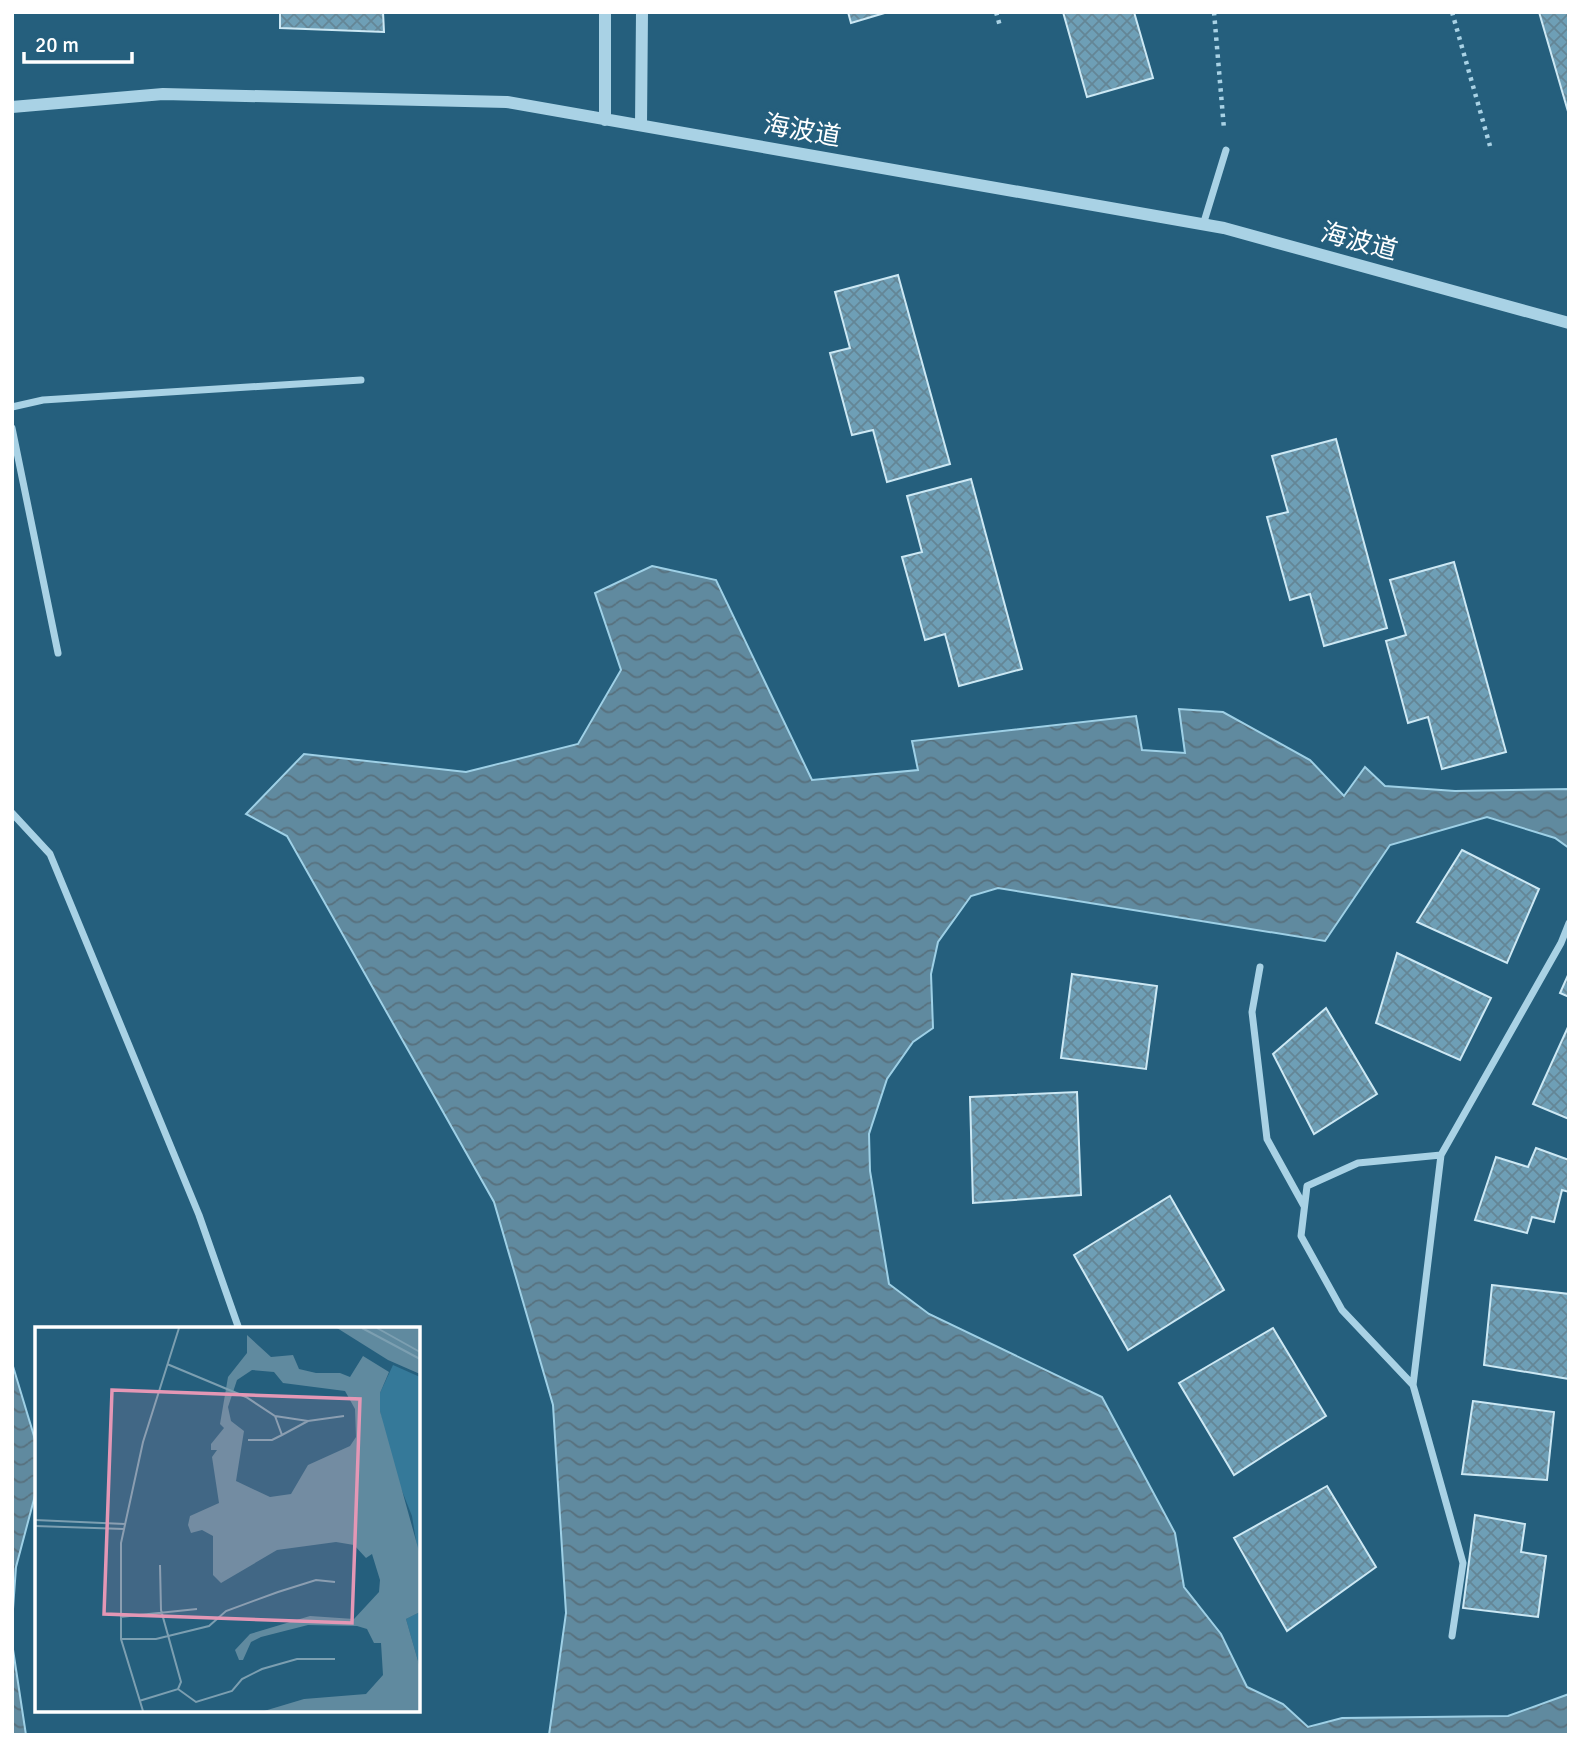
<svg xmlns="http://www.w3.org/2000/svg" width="1581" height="1747" viewBox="0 0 1581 1747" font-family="Signika,'Noto Sans SC',sans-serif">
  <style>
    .water { fill: url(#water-waves); stroke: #9ed0e6; stroke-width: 2 }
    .building { fill: url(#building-cross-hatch); stroke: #cce8f4; stroke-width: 2 }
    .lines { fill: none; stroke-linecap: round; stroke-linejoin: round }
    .path { stroke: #a9d2e5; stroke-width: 4.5; stroke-dasharray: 3.5 5; stroke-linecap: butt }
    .minor { stroke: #a9d2e5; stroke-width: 7 }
    .tertiary { stroke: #a9d2e5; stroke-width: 12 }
    .labels { text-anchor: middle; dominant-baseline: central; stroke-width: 7; stroke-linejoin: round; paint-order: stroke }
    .street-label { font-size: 26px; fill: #fff; stroke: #255f7d }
    .inset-road { fill: none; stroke: #7c9fb1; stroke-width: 2 }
    .view { fill: #e497b5; fill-opacity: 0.15; stroke: #e497b5; stroke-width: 3.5 }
    .inset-edge { fill: none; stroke: #fff; stroke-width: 3.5 }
  </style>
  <defs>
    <pattern id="water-waves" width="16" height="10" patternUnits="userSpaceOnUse" patternTransform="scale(1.75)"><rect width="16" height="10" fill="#608a9f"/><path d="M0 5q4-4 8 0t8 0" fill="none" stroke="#58717e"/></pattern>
    <pattern id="building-cross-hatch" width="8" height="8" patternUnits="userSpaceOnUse" patternTransform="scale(1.75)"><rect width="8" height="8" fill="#6e9fb6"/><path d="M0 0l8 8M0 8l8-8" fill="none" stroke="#648696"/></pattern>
  </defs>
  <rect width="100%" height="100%" fill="#255f7d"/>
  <path class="water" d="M652,566L716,580L812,780L918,770L912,741L1136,716L1142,750L1185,753L1179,709L1223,712L1310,760L1344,796L1365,767L1385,786L1455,791L1569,789V848L1555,838L1487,817L1390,845L1325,941L998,888L971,896L938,942L931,974L933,1028L913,1042L887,1079L869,1134L870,1171L889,1284L929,1314L1102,1397L1175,1533L1184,1587L1221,1634L1247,1687L1283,1704L1308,1727L1342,1718L1508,1716L1569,1694V1735H549L566,1613L553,1405L494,1202L287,836L246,814L304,754L466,772L578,744L621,670L595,593Z
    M12,1363L37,1446V1488L16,1567L12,1623Z
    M12,1643L26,1735H12Z"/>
  <path class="building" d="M280,12H383L384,32L280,28Z
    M848,12H888L851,23Z
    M1063,12H1134L1153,78L1087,97Z
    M1539,12H1569V115Z
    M898,275L950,464L887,482L873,430L852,435L830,353L850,348L835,292Z
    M1336,439L1387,628L1324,646L1310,594L1290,600L1267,517L1288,512L1272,456Z
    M971,479L1022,669L959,686L945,634L925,640L902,557L922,552L907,496Z
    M1454,562L1506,752L1442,769L1428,717L1408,723L1386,641L1406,635L1390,580Z
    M1462,850L1539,889L1507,963L1417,922Z
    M1397,953L1491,998L1460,1060L1376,1023Z
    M1569,973V997L1560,993Z
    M1072,974L1157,986L1146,1069L1061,1058Z
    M1326,1008L1377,1094L1314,1134L1273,1054Z
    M1568,1027H1569V1119L1533,1104Z
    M1077,1092L1081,1195L973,1203L970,1097Z
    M1536,1148L1569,1160V1192L1562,1190L1554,1222L1532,1217L1527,1233L1475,1220L1496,1157L1528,1167Z
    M1170,1196L1224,1290L1128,1350L1074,1255Z
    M1492,1285L1569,1294V1379L1484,1365Z
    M1273,1328L1326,1416L1234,1475L1179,1383Z
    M1473,1401L1554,1412L1547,1480L1462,1474Z
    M1327,1486L1376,1567L1287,1631L1234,1538Z
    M1475,1515L1525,1524L1521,1552L1546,1556L1538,1617L1463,1608Z"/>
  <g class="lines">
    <path class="path" d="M996,12L1000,26
      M1214,12L1224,129
      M1452,12L1490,146"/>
    <path class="minor" d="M1203,225L1226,150
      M12,407L43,400L361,380
      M12,428L58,653
      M12,813L50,854L199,1215L239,1329
      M1260,967L1252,1012L1267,1139L1304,1206
      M1413,1385L1342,1310L1301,1236L1307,1186L1358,1163L1441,1155
      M1452,1636L1463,1563L1413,1385L1441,1155L1561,943L1569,923"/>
    <path class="tertiary" d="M12,107L163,94L507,102L1224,228L1569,323
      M605,120V12
      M641,125L642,12"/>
  </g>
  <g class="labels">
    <g class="street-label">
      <text transform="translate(802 131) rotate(10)">海波道</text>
      <text transform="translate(1359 242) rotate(15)">海波道</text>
    </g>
  </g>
  <g transform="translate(35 1327)">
    <rect width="385" height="385" fill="#255f7d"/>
    <path d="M358,38L385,50V238L377,189L356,136L345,84V66ZM385,285V341L371,292Z" fill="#357999"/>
    <path d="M302,1H385V47L353,33ZM212,8L236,30L258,28L264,42L281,46H305L315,50L328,29L354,45L345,66V84L385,228V285L371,292L385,341V384H229L269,372L331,367L348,348L346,316H339L332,302L322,299L273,298L226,310L216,315L208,333H204L200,323L215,307L275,289L319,292L344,265L345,253L337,227L331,231L319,218L301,215L242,223L186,256L178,248V209L167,203L156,206L153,198L155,189L184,176L177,130L182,123H176V117L189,101L185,97L193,50L212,26ZM217,43L239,45L248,56L310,64L320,82L321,110L315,119L273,138L256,167L235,170L201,154L209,104L196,94L193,80L202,53Z" fill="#608a9f" fill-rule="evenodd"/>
    <path class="inset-road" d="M327,1L385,32M342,1L385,25M132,37L211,70L240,89L273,94L309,89M240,89L247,108L273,94M213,113H237L247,108M0,193L90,197M0,199L89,202M125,238L126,283L146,355L143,362M85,290L162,282M86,312H121L174,299L191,284L243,265L281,253L300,255M104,374L143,362L161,375L197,364L207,352L227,342L262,332H300M108,384L86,312V216L108,115L144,1"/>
    <path class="view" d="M77,63L325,72L317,296L69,287Z"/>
    <rect width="385" height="385" class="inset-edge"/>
  </g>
  <rect width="1581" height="1747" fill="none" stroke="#ffffff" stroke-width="28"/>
  <path d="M24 52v10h108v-10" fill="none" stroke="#ffffff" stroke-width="3.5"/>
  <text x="35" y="52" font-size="21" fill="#ffffff" stroke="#255f7d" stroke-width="5" paint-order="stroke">20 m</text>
</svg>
